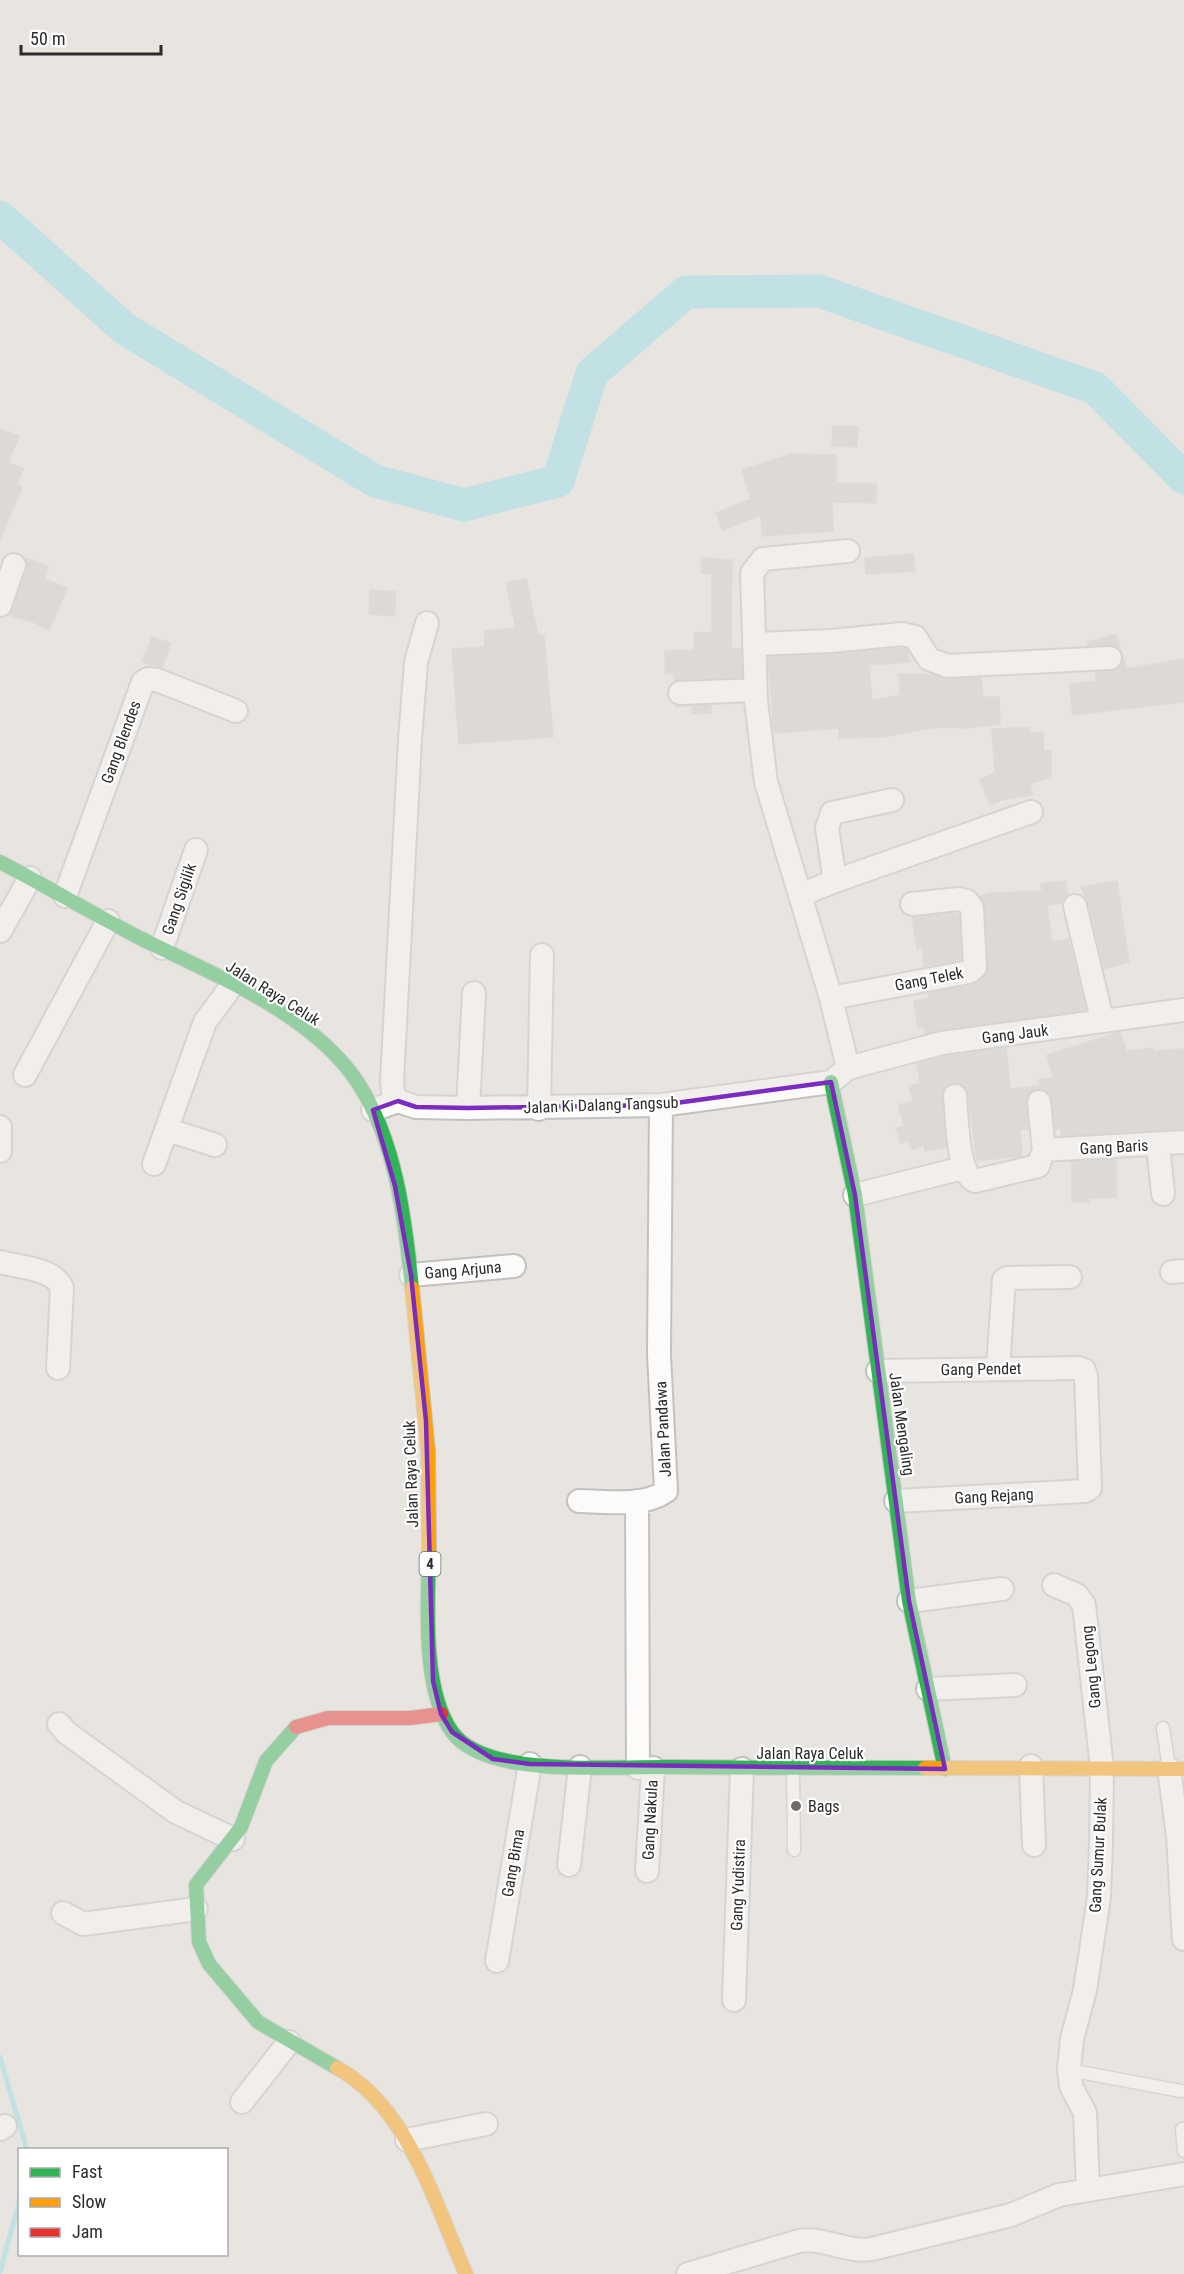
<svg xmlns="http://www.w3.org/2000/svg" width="1184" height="2274" viewBox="0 0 1184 2274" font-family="'Roboto Condensed',sans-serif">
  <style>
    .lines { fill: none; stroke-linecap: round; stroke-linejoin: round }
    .stream { stroke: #95dee9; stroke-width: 5 }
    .river { stroke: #95dee9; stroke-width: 33 }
    .building { fill: #d0cdc9; stroke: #d3d0cd; stroke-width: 1.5 }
    .lane-casing { stroke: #c2c1c1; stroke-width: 15 }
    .street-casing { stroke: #c2c1c1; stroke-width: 26 }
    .fast-casing { stroke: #c2c1c1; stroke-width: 16 }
    .slow-casing { stroke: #c2c1c1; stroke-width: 16 }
    .jam-casing { stroke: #c2c1c1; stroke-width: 16 }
    .lane { stroke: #fcfbfa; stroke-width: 12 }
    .street { stroke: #fcfbfa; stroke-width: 22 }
    .fast { stroke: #30b455; stroke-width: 14 }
    .slow { stroke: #ff9f0a; stroke-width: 14 }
    .jam { stroke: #e5322d; stroke-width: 14 }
    .marked { fill: none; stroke: #7b2cbf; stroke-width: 4.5; stroke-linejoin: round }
    .poi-dot { fill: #6d6c6a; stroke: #fff; stroke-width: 2 }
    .labels { text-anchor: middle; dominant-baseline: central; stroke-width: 4.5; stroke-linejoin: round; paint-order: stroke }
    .shield { fill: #fff; stroke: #6b6b6b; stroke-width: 1.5 }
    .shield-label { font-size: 15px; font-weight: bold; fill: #2b2b2b }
    .street-label { font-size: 16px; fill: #2b2b2b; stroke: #fff }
    .poi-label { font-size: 16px; fill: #2b2b2b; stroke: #fff; text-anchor: start }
  </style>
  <rect width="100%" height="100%" fill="#e8e4e0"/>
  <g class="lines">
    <path class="stream" d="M0,2057L27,2150
      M0,2272L20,2199"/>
    <path class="river" d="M0,217L125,329L375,481L464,505L558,481L592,373L686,292L819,291L1095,388L1184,478"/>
  </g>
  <path class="building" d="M833,426L858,427L857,447L832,446Z
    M0,429L19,436L8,463L23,469L17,485L22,487L0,539Z
    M791,454L836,455V483L876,484V503L832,502L833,531L762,536L761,515L723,530L716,513L751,499L742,470Z
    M913,554L915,571L866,574L865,558Z
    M25,558L48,566L45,579L67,588L49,631L36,623L9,615L27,569Z
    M702,558L732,560L731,649H741L742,677L674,681V673L665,674V651L694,650V633L712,632V574L701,573Z
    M526,579L538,635H544L553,737L459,744L452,649L485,647L484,631L516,628L506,583Z
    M370,590L396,592L394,616L369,614Z
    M1116,634L1121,651L1110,645L1088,646L1087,642Z
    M152,637L171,643L162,667L142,662Z
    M901,648L907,649L910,662L869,665L872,701L900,695L899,674L934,675L949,679L981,678L983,697H999L1000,724L960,729L959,727L930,728L884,737L839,738V728L774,733L768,657Z
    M1123,658L1127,669L1184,659V702L1073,715L1069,684L1097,681L1095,672L1117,670Z
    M711,705V713L692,714V706L676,707V706Z
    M1030,727V733H1044L1043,751H1051V778L1030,783L1032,795L1001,800L990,805L980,779L995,773L992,729Z
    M1066,881L1068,895L1062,903L1047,905L1052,942L1069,939L1086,1010L925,1034L924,1027L918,1028L914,1001L929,998V993L972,985L987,973L985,907L980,896L990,893L1042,891L1041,884Z
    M1117,881L1129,962L1104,969L1088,903L1081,887Z
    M943,914H959L961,960L924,967L923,948L917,949L912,917Z
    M1120,1032L1126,1051L1153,1048V1051L1184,1049V1129L1061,1136V1128L1055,1129L1050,1095L1037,1089L1027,1097L1028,1129H1020L1022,1156L977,1161L968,1094L966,1088L955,1083L947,1085L942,1096L946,1147L925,1151L924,1145L912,1150L909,1141L901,1143L896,1128L904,1126L898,1105L913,1101L909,1086L920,1083L917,1064L945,1056L1006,1048L1010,1089L1040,1086L1039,1080L1053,1077L1047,1055Z
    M1116,1159V1197L1089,1198V1202H1072V1162Z"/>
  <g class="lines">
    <defs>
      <path id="lane" d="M1163,1728L1169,1768
        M793,1770L794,1850
        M1069,2070L1181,2091
        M1182,2129L1184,2151"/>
      <path id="street" d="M0,605L14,565
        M754,644L831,641L902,634L915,637L929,659L948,666L1110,658
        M680,693L755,690
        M835,881L827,828L832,813L892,800
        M800,895L835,881L1031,812
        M65,896L143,682L148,679L157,680L236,711
        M1075,906L1102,1019
        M0,931L30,878
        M162,948L196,850
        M831,998L969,972L975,967L972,908L967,901L959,899L912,904
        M848,1068L942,1043L1184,1010
        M25,1075L108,921
        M955,1096C957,1116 957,1173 975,1181L1038,1166L1044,1150L1039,1102
        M398,1101L393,1092L392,1081L410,740L416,662L427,623
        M468,1108L474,993
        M539,1109L542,955
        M373,1110L398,1101L416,1107L468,1108L661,1105L831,1082L848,1068L831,998L766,782L756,701L752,573L763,559L848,551
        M0,1127V1151
        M168,1130L215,1145
        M1158,1145L1163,1194
        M1044,1150L1184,1142
        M154,1164L205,1022L233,984
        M855,1195L963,1168
        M0,1262C18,1267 54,1268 62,1288L58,1368
        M1172,1272L1184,1271
        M411,1275L514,1266
        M998,1368L1004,1280L1007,1278L1070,1277
        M878,1371L1078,1368L1084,1370L1086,1376L1090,1488L1085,1491L896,1501
        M579,1501C606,1501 643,1508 666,1491L659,1355L661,1105
        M637,1501L638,1768
        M1054,1585L1077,1595L1084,1605L1102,1768L1101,1843L1099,1897L1085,1990L1072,2039L1069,2070L1071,2086L1085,2113L1088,2189
        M909,1601L1002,1589
        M928,1689L1015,1685
        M59,1724L67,1733L176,1812L233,1839
        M1031,1766L1034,1845
        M1169,1769L1178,1836L1184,1939
        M569,1865L580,1767
        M647,1871L653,1768
        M63,1913L83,1924L196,1909
        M497,1961L530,1764
        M734,2000L742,1769
        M242,2102L289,2042
        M0,2129L5,2126
        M407,2140L486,2124
        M688,2274L799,2241C824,2237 847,2253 872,2249L1011,2215L1059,2195L1184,2174"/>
      <path id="fast" d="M0,862C46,886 90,912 136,936C209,973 312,1012 358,1083C396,1141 405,1220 412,1288
        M831,1082L855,1195L909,1601L945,1769
        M429,1550C428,1601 421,1688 452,1732C465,1750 491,1758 512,1762C562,1771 615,1767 666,1767C752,1768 839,1768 925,1768
        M296,1727L266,1761L241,1827L196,1885L199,1942L209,1964L258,2022L337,2068"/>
      <path id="slow" d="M412,1288L428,1451L429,1550
        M925,1768L1184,1769
        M337,2068C408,2106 435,2204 466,2274"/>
      <path id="jam" d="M296,1727L328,1718H410L441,1714"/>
    </defs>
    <use href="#lane" class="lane-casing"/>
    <use href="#street" class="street-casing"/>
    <use href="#fast" class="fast-casing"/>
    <use href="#slow" class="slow-casing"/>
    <use href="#jam" class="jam-casing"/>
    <use href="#lane" class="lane"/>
    <use href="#street" class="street"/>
    <use href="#fast" class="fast"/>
    <use href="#slow" class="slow"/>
    <use href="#jam" class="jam"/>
  </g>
  <path d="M0 0H1184V2274H0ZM831,1082L855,1195L909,1601L945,1769L530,1764L493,1759L452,1732L441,1714L433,1681L426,1421L411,1275L395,1186L373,1110L398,1101L416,1107L468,1108L661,1105Z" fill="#e8e4e0" fill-opacity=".55" fill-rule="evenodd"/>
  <path class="marked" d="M831,1082L855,1195L909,1601L945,1769L530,1764L493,1759L452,1732L441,1714L433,1681L426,1421L411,1275L395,1186L373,1110L398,1101L416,1107L468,1108L661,1105Z"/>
  <circle class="poi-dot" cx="796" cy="1806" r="6"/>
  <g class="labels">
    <rect class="shield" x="419.5" y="1552" width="21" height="24" rx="4.5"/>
    <g class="shield-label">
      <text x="430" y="1564">4</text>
    </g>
    <g class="street-label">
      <text transform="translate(121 742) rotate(-70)">Gang Blendes</text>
      <text transform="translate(179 899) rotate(-71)">Gang Sigilik</text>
      <text transform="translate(929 979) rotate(-11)">Gang Telek</text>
      <text transform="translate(273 993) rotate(32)">Jalan Raya Celuk</text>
      <text transform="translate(1015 1034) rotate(-7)">Gang Jauk</text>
      <text transform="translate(601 1105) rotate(-2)">Jalan Ki Dalang Tangsub</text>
      <text transform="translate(1114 1147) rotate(-3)">Gang Baris</text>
      <text transform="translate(463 1270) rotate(-5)">Gang Arjuna</text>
      <text transform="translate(981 1369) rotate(-1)">Gang Pendet</text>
      <text transform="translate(902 1424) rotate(82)">Jalan Mengaling</text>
      <text transform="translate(663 1429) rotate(-93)">Jalan Pandawa</text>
      <text transform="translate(411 1474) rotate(-92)">Jalan Raya Celuk</text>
      <text transform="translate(994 1496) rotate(-3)">Gang Rejang</text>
      <text transform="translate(1091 1667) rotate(-96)">Gang Legong</text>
      <text x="810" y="1753">Jalan Raya Celuk</text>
      <text transform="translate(650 1820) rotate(-87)">Gang Nakula</text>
      <text transform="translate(1098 1855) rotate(-87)">Gang Sumur Bulak</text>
      <text transform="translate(513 1863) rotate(-80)">Gang Bima</text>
      <text transform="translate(738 1885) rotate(-88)">Gang Yudistira</text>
    </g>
    <g class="poi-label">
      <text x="808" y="1806">Bags</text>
    </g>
  </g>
  <rect x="18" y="2148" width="210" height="108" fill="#ffffff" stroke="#aaaaaa" stroke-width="1.5"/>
  <rect x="30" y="2168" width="30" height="9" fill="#30b455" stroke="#aaaaaa" stroke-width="1.5"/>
  <text x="72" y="2178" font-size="18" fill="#2b2b2b">Fast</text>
  <rect x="30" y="2198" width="30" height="9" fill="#ff9f0a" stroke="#aaaaaa" stroke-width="1.5"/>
  <text x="72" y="2208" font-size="18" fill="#2b2b2b">Slow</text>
  <rect x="30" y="2228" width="30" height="9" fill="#e5322d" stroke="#aaaaaa" stroke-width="1.5"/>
  <text x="72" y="2238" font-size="18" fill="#2b2b2b">Jam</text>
  <path d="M21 45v9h140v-9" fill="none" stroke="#2b2b2b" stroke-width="3"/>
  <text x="30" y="45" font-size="18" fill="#2b2b2b" stroke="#ffffff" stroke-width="4.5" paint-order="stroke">50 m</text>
</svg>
